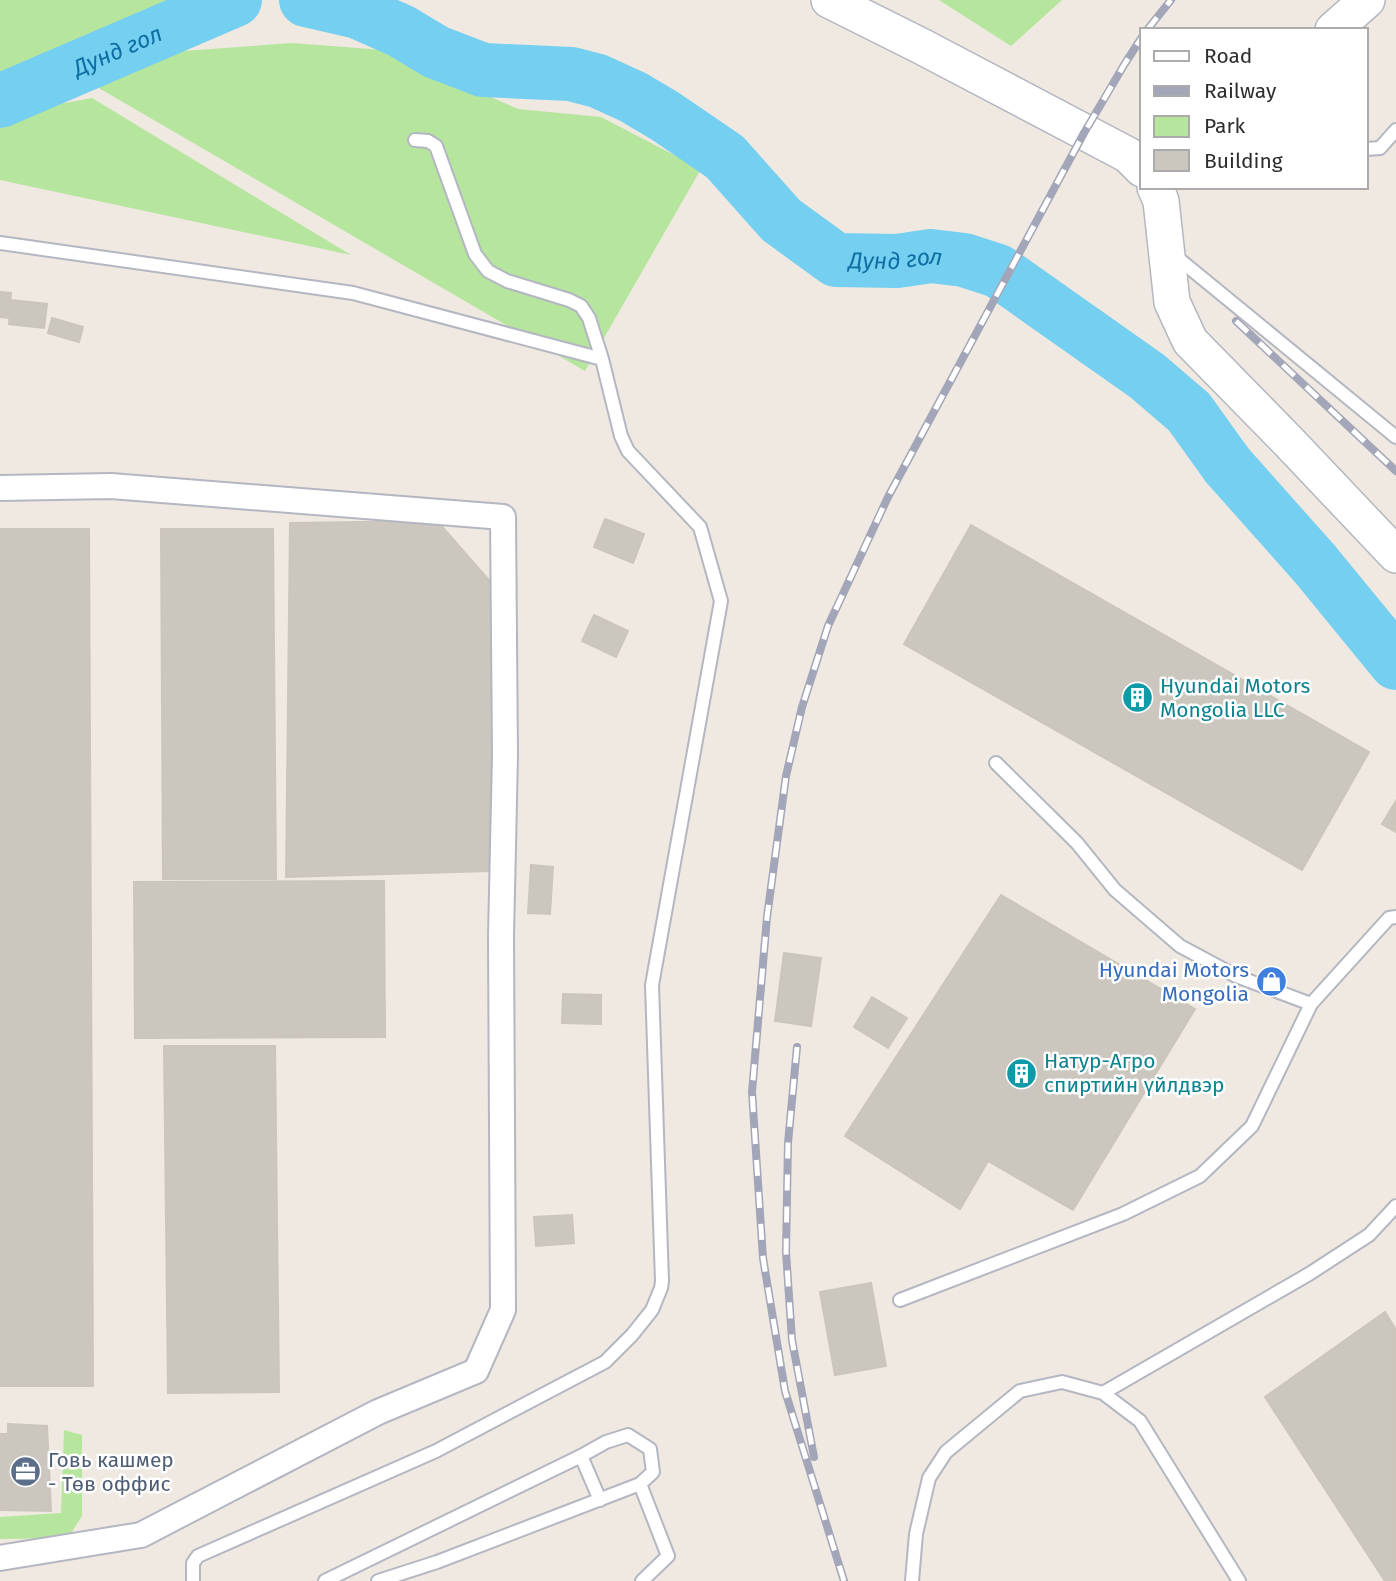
<svg xmlns="http://www.w3.org/2000/svg" width="1396" height="1581" viewBox="0 0 1396 1581" font-family="'Fira Sans',sans-serif">
  <style>
    .green { fill: #b6e59e }
    .lines { fill: none; stroke-linecap: round; stroke-linejoin: round }
    .river { stroke: #75cff0; stroke-width: 54 }
    .building { fill: #cbc7bf; stroke: #cbc5ba; stroke-width: 2 }
    .lane-casing { stroke: #b4b7c1; stroke-width: 16 }
    .street-casing { stroke: #b4b7c1; stroke-width: 28 }
    .secondary-casing { stroke: #b4b7c1; stroke-width: 38 }
    .lane { stroke: #fff; stroke-width: 12 }
    .street { stroke: #fff; stroke-width: 24 }
    .secondary { stroke: #fff; stroke-width: 35 }
    .rail-casing { stroke: #a3a6b8; stroke-width: 8 }
    .rail { stroke: #fff; stroke-width: 5; stroke-dasharray: 16; stroke-linecap: butt }
    .labels { text-anchor: middle; dominant-baseline: central; stroke-width: 5; stroke-linejoin: round; paint-order: stroke }
    .culture-label { font-size: 21px; fill: #0d838f; stroke: #fff; text-anchor: start }
    .shop-label { font-size: 21px; fill: #366cbe; stroke: #fff; text-anchor: end }
    .service-label { font-size: 21px; fill: #4e5e75; stroke: #fff; text-anchor: start }
    .water-label { font-size: 23px; font-style: italic; fill: #0d6fa3; stroke: #fff }
  </style>
  <rect width="100%" height="100%" fill="#efe9e1"/>
  <path class="green" d="M0,0H173L0,78Z
    M939,0H1062L1011,46Z
    M292,43L384,50L518,109L601,117L701,169L585,371L85,80L170,52Z
    M92,98L351,255L0,180V110L15,112Z
    M64,1430L82,1435V1516L68,1538L0,1539V1517L61,1513Z"/>
  <g class="lines">
    <g class="river">
      <path id="s1" d="M306,0L358,12L401,31L436,52L483,70L571,74L598,81L633,97L665,116L725,157L781,220L836,260L897,261L931,256L964,260L998,271L1147,376L1189,412L1227,465L1315,564L1396,663"/>
      <path id="s2" d="M0,101L235,0"/>
    </g>
  </g>
  <path class="building" d="M0,292L11,293L9,318L0,317Z
    M11,300L47,304L44,328L9,324Z
    M52,318L83,327L79,342L48,333Z
    M605,519L644,534L633,563L594,547Z
    M437,521L496,588L489,871L286,877L290,523Z
    M971,525L1369,752L1302,870L904,644Z
    M0,529H89L93,1386H0Z
    M161,529H273L276,879H163Z
    M594,615L628,631L616,657L582,641Z
    M1396,801V832L1382,824Z
    M531,865L553,867L550,914L528,913Z
    M384,881L385,1037L135,1038L134,882Z
    M1001,895L1195,1009L1073,1210L988,1161L960,1209L845,1136Z
    M784,953L821,958L811,1026L775,1021Z
    M563,994L601,995V1024L562,1023Z
    M872,997L907,1018L888,1048L854,1027Z
    M164,1046H275L279,1392L168,1393Z
    M572,1215L574,1243L536,1246L534,1217Z
    M871,1283L886,1366L835,1375L820,1292Z
    M1385,1312L1396,1330V1581H1385L1265,1397Z
    M8,1424L47,1426L51,1511L0,1510V1434H8Z"/>
  <g class="lines">
    <defs>
      <path id="lane" d="M1366,149L1380,148L1396,130
        M0,243L353,293L602,359
        M1174,255L1396,437
        M996,763L1077,843L1115,890L1180,946L1236,976L1311,1004
        M900,1300L1123,1214L1200,1176L1252,1126L1311,1004L1389,918L1396,917
        M1103,1393L1309,1274L1369,1235L1396,1206
        M581,1456L600,1500
        M640,1484L668,1556L642,1581
        M193,1581V1563L198,1556L436,1451L605,1362L632,1335L652,1310L661,1288L662,1281L652,985L721,601L700,527L628,451L621,436L602,359L589,318L581,306L569,300L507,281L488,271L475,254L436,146L428,141L415,140
        M325,1581L581,1456L606,1442L628,1435L650,1449L653,1472L640,1484L437,1562L378,1581
        M912,1581L916,1534L929,1478L946,1452L1020,1391L1062,1382L1103,1393L1140,1421L1239,1581"/>
      <path id="street" d="M0,488L111,486L503,517L505,756L501,936L503,1310L476,1371L378,1412L141,1535L0,1558"/>
      <path id="secondary" d="M829,0L921,46L1128,155L1142,169
        M1333,30L1367,0
        M1155,187L1161,201L1172,302L1190,341L1288,441L1396,555"/>
    </defs>
    <use href="#lane" class="lane-casing"/>
    <use href="#street" class="street-casing"/>
    <use href="#secondary" class="secondary-casing"/>
    <use href="#lane" class="lane"/>
    <use href="#street" class="street"/>
    <use href="#secondary" class="secondary"/>
    <defs>
      <path id="rail" d="M1147,30L1171,0
        M1236,321L1396,471
        M797,1047L788,1143L786,1252L792,1340L814,1457
        M844,1581L785,1391L763,1258L752,1092L767,917L786,776L802,707L828,626L888,497L1084,133L1124,65L1142,37"/>
    </defs>
    <use href="#rail" class="rail-casing"/>
    <use href="#rail" class="rail"/>
  </g>
  <defs>
    <symbol id="building-disc" viewBox="-11 -11 22 22"><circle r="9.5" fill="#0f9aa8" stroke="#fff"/><path d="M-4-6H4V6H1V3H-1V6H-4ZM-2.5-4.3h1.7v1.8h-1.7ZM.8-4.3h1.7v1.8H.8ZM-2.5-1h1.7V.8h-1.7ZM.8-1h1.7V.8H.8Z" fill="#fff"/></symbol>
    <symbol id="shop-disc" viewBox="-11 -11 22 22"><circle r="9.5" fill="#3f7fe0" stroke="#fff"/><path d="M-5-2.5h2.3a2.7 3.5 0 0 1 5.4 0H5L5.5 6h-11ZM-1.5-2.5h3a1.5 2.3 0 0 0-3 0Z" fill="#fff"/></symbol>
    <symbol id="office-disc" viewBox="-11 -11 22 22"><circle r="9.5" fill="#5c6f8a" stroke="#fff"/><path d="M-6-3h4V-5.5h4V-3h4V5H-6ZM-1-4.5V-3h2v-1.5ZM-6 0V1H6V0Z" fill="#fff"/></symbol>
  </defs>
  <g fill-rule="evenodd">
    <use href="#building-disc" x="1120" y="680" width="35" height="35"/>
    <use href="#shop-disc" x="1254" y="964" width="35" height="35"/>
    <use href="#building-disc" x="1004" y="1056" width="35" height="35"/>
    <use href="#office-disc" x="8" y="1454" width="35" height="35"/>
  </g>
  <g class="labels">
    <g class="culture-label">
      <text x="1160" y="686">Hyundai Motors<tspan x="1160" dy="24">Mongolia LLC</tspan></text>
      <text x="1044" y="1061">Натур-Агро<tspan x="1044" dy="24">спиртийн үйлдвэр</tspan></text>
    </g>
    <g class="shop-label">
      <text x="1249" y="970">Hyundai Motors<tspan x="1249" dy="24">Mongolia</tspan></text>
    </g>
    <g class="service-label">
      <text x="48" y="1460">Говь кашмер<tspan x="48" dy="24">- Төв оффис</tspan></text>
    </g>
    <g class="water-label">
      <text stroke="none"><textPath href="#s2" startOffset="128">Дунд гол</textPath></text>
      <text stroke="none"><textPath href="#s1" startOffset="668">Дунд гол</textPath></text>
    </g>
  </g>
  <rect x="1140" y="28" width="228" height="161" fill="#ffffff" stroke="#ababab" stroke-width="2"/>
  <rect x="1154" y="51" width="35" height="10" fill="#ffffff" stroke="#ababab" stroke-width="2"/>
  <text x="1204" y="63" font-size="21" fill="#2e2e2e">Road</text>
  <rect x="1154" y="86" width="35" height="10" fill="#a3a6b8" stroke="#ababab" stroke-width="2"/>
  <text x="1204" y="98" font-size="21" fill="#2e2e2e">Railway</text>
  <rect x="1154" y="116" width="35" height="21" fill="#b6e59e" stroke="#ababab" stroke-width="2"/>
  <text x="1204" y="133" font-size="21" fill="#2e2e2e">Park</text>
  <rect x="1154" y="150" width="35" height="21" fill="#cbc7bf" stroke="#ababab" stroke-width="2"/>
  <text x="1204" y="168" font-size="21" fill="#2e2e2e">Building</text>
</svg>
